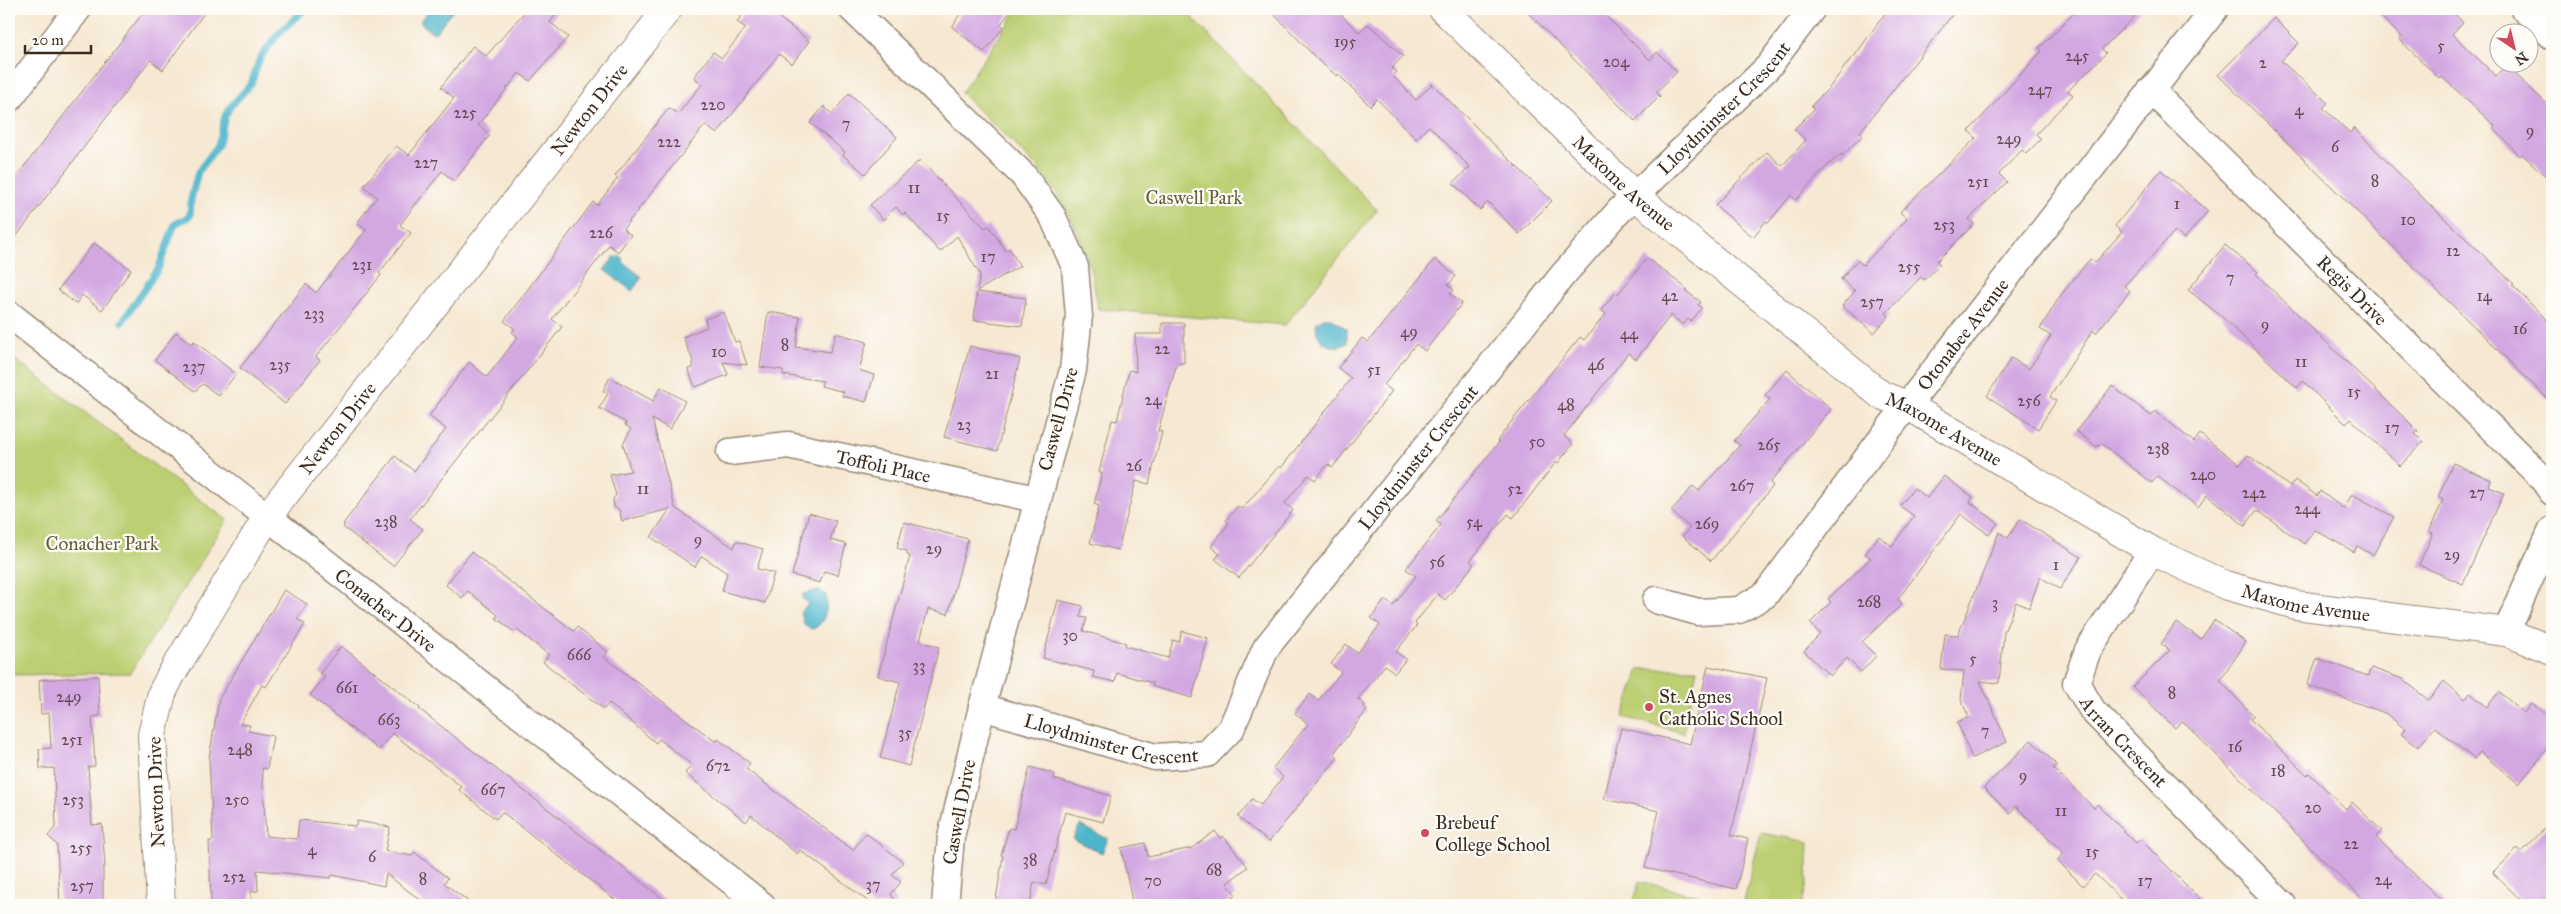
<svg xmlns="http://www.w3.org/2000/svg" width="2561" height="914" viewBox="0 0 2561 914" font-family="'IM FELL Great Primer',serif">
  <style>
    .green { fill: #bccf72; stroke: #7c7c48 }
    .water { fill: #4eb6cc; stroke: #447075 }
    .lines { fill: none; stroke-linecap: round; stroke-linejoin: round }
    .stream { stroke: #4eb6cc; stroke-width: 7 }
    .building { fill: #d3a7e2 }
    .minor-casing { stroke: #988978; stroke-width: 29 }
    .tertiary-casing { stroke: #988978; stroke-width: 30 }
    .minor { stroke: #fff; stroke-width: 26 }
    .tertiary { stroke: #fff; stroke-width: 28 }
    .poi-dot { fill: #d1495b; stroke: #fdfcf7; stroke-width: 2 }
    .labels { text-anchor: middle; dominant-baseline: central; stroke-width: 4.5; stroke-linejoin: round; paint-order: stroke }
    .number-label { font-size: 16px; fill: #61494f }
    .street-label { font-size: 19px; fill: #3b2a1e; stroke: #fdfcf7 }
    .park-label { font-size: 19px; fill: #625c37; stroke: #fdfcf7 }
    .poi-label { font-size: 19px; fill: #3b2a1e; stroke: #fdfcf7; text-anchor: start }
  </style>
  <rect width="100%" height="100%" fill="#fdfcf7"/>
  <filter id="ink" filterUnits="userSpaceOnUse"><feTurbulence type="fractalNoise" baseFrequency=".02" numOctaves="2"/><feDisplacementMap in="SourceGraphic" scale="10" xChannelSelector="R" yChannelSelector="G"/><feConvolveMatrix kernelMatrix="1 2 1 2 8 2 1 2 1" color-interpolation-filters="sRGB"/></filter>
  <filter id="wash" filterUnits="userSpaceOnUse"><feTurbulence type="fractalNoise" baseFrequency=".0096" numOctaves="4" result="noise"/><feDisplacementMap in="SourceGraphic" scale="20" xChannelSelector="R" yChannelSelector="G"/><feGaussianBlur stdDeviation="1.12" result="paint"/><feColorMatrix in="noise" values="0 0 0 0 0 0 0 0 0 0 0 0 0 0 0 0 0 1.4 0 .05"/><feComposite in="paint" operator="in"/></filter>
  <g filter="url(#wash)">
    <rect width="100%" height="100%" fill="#f6e8d2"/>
    <path class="green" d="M1018,9H1184L1377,210L1285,325L1098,309C1091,256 1072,210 1038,168L961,93Z
      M9,355L227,520L130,673L9,675Z
      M1639,669H1697L1684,733L1623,717Z
      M1761,833L1809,842L1807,883L1802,905H1743Z
      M1639,881L1735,905H1633Z"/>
    <path class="water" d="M430,9H454L435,33L428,30L420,21Z
      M615,256L617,258L619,256L624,260L623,262L642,277L632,291L604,270Z
      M1324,318H1331L1347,329V343C1332,353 1312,340 1317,322Z
      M819,590L826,595C829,606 824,628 811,629L804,624L800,613L808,604L802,598L803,594Z
      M1080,825L1108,839L1102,853L1073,839Z"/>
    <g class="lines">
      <path class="stream" d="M122,322L158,269L175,224L190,216L191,199L198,172L218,145L225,116L230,107L251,84L260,58L279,33L305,9"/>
    </g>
    <g id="blocks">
      <path class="building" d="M146,9H207L163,70L150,60L9,246V186Z
        M527,9H560L550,22L568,37L530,81L519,73L478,125L490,135L454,181L442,171L419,200L400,225L411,233L379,273L381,275L316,357L320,360L285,404L240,368L306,284L316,293L366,230L357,223L377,197L364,186L396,146L409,155L454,98L441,87L473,46L486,56Z
        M747,9H768L809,41L792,64L779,54L717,134L705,125L623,229L631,235L618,252L609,245L587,274L552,319L562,327L410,519L423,529L393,566L343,527L345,525L343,524L395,456L414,471L446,429L429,416L469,362L487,377L518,337L512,332L515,329L504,321L593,202L597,205L618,178L615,176L669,108L678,114L702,84L694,77L713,52L722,58L746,28L737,22Z
        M963,9H1012L1001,24L1004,27L984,52L952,27Z
        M1269,9H1335L1359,32L1368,24L1403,56L1392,68L1397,72L1393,76L1416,100L1432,84L1552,201L1519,234L1488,202L1480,210L1453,183L1470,167L1429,126L1416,139L1377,99L1370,106L1338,74L1337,76L1318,60Z
        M1524,9H1599L1650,60L1657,52L1677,72L1656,92L1660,96L1635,121Z
        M1888,9H1957L1860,132L1863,135L1842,156L1841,154L1829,164L1796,200L1791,195L1768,223L1766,221L1753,237L1715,205L1767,152L1782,166L1806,140L1794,129L1814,109L1811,106L1829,88L1852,57L1853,58Z
        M2078,9H2142L2102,49L2106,53L2068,91L2073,95L2036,134L2041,139L2026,154L2022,150L1999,174L2007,182L1969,219L1974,224L1937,261L1940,265L1924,280L1921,277L1886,313L1889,316L1874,333L1842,306L1855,291L1841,279L1857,260L1863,265L1907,219L1900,212L1976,138L1969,131L2042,51L2039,48Z
        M2373,9H2449L2463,22L2452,34L2496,76L2506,65L2552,109V182L2522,154L2520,156L2493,128L2495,126L2442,77L2440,79L2399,39L2402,37Z
        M2274,18L2299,43L2281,61L2328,103L2323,108L2350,133L2354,128L2429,204L2514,284L2512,285L2552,325V403L2218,75Z
        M849,93L897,137L865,174L843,155L845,152L810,123L824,106L832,114Z
        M920,160L985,228L989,226L1006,251L1009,248L1020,266L977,291L980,275L957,236L940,252L905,213L903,215L896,207L883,220L870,205Z
        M2161,170L2208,211L2184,239L2175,231L2124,286L2130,291L2096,333L2093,330L2050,397L2056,401L2038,429L1987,396L2011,358L2029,369L2051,336L2040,329L2060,296L2090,259L2095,263L2122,232L2115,226Z
        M94,243L131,270L102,310L82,295L76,304L58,290Z
        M2225,245L2258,272L2256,274L2418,431L2415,434L2423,442L2400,466L2351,419L2346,424L2303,381L2297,388L2221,316L2188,290Z
        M1647,258L1687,289L1686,291L1701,302L1698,305L1702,308L1691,321L1688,319L1683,325L1671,315L1636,359L1628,353L1564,436L1573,444L1558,463L1556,462L1513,518L1508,514L1470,561L1474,564L1445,600L1438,594L1415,623L1417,625L1396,652L1406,659L1395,673L1385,665L1358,699L1365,705L1364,707L1367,710L1334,753L1338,757L1269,842L1238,817L1252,799L1261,805L1283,777L1273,768L1308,724L1295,713L1310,694L1318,701L1341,672L1331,664L1346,644L1357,653L1380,625L1371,618L1385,600L1393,606L1416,576L1406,569L1441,525L1436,521L1499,442L1497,441L1512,421L1580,337L1584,340L1606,314L1601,310L1616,292L1618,294Z
        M1435,259L1456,276L1448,285L1454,290L1450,294L1462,303L1425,351L1416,344L1384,385L1392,391L1332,468L1328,464L1315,480L1308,475L1285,503L1293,510L1239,578L1215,559L1220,554L1211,547L1229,523L1226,520L1238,506L1242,509L1279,466L1281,468L1351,378L1338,368L1362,338L1368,342Z
        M977,292L1026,298L1022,326L974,320Z
        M724,312L735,342L739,341L747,365L723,362L728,375L695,387L688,369L693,368V361L683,337L707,327L705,319Z
        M768,312L800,317L796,347L830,352L836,333L867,342L859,370L874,375L866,402L842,396L844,392L821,386L823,381L783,375V370L760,367Z
        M1162,323H1184V363H1177L1158,431L1162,432L1149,484L1136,481L1118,550L1090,543L1099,506L1094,504L1102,473L1099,472L1112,420L1117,421L1129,370L1136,372L1135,334H1162Z
        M176,332L191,344L194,341L236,374L219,396L203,384L195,391L155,360Z
        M970,346L1020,359L997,451L944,437Z
        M1787,370L1831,409L1770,483L1773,486L1711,561L1682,536L1690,528L1671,511L1693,486L1699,491L1740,445L1734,441L1770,399L1765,395Z
        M610,377L653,401L661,387L685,401L670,429L652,419L675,508L734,548L736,541L763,549L757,569L774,573L765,603L722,591L727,573L702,556L695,567L651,537L670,509L622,521L619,510L614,507L613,499L616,495L610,475L631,471L623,444L631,429L625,425L626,423L599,408L608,394L603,391Z
        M2112,386L2151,416L2155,411L2194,442L2200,434L2240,465L2248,455L2290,487L2295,480L2317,496L2320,491L2344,509L2352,494L2394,517L2373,555L2357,546L2354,552L2315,530L2304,544L2257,510L2245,526L2207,495L2198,507L2157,476L2152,483L2101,443L2097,447L2076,431Z
        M2453,463L2491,480L2489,487L2504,493L2463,584L2419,565L2433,533L2429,532L2443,500L2438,497Z
        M1944,476L1973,497L1970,502L1998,523L1989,535L1961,514L1898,599L1902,604L1862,642L1876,656L1861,672L1847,658L1830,676L1804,651L1820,634L1810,623L1831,602L1828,599L1871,558L1865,554L1879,536L1892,546L1914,516L1900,506L1914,488L1927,498Z
        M809,513L836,521L830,540L846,544L838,575L824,571L820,583L792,575Z
        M2020,519L2081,557L2060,589L2040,577L2029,608L2016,602L2004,632L1999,683L1980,681L2007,742L1972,758L1957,722L1969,717L1961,700L1964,671L1941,669L1945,634L1958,635L1999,532L2008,538Z
        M904,522L968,539L948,614L928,609L920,641L939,647L909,766L880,758L900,682L878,676L910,556L907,555V551L897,548Z
        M471,552L574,631L577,627L608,652L604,657L716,742L718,739L750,763L746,769L853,850L866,833L903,862L892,875L901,882L891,894L898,905H873L800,850L797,854L751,815L746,822L685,773L692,765L659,739L656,743L609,703L604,709L571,684L543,662L549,655L516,629L514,632L496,618L498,615L468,591L462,598L446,585Z
        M284,590L307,604L297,619L305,624L266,687L262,685L240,724L250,725L248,731L273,736L267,769L262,768L266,836L297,839L299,820L356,826L357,821L390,827L385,851L412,856L414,852L448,878L444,883L473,905H427L386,874L384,886L332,875L331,878L257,870L258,891H251V902L211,903L209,841H213L209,758L219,699Z
        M1058,600L1083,606L1080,617L1087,618L1083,631L1126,643L1125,646L1168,658L1173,640L1179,642L1182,631L1208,638L1192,698L1161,689L1152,686L1153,683L1117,673L1115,682L1093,677L1094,671L1043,658Z
        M2214,620L2246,642L2220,681L2254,716L2250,719L2307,775L2309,773L2346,809L2352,802L2382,831L2376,837L2446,905H2369L2182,721L2175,728L2133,687L2170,650L2161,644L2176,622L2201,639Z
        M341,646L420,708L419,709L671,905H622L502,812L496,819L459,790L462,787L392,733L379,750L336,716L310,695L325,677L320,673Z
        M2317,658L2368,676L2371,668L2403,679L2428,700L2444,681L2465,699L2470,693L2487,707L2499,692L2524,713L2531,704L2552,718V743L2519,784L2480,752L2474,759L2435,727L2418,747L2401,734L2405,729L2385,713L2307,685Z
        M1708,666L1767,678L1731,835L1748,839L1736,889L1645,868L1659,811L1604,799L1621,728L1690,744Z
        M98,676L100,716L92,717L95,766L88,767L92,825L102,824L105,867H103V905H60L57,845L48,836L56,826L54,768L40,769L39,749L51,748L49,713L41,714L39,680Z
        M2031,740L2057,765L2053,768L2094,808L2097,804L2136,843L2140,839L2206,905H2127L2095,874L2083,886L2057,860L2064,853L2016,806L2010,813L1984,788Z
        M1030,767L1055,774L1054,779L1111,796L1103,822L1065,812L1046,885L1034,882L1030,905H995L1003,856L1001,855L1009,828L1014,829Z
        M2552,821V905H2526L2493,873L2518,848L2522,852Z
        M1215,831L1221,839L1223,836L1248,867L1227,883L1236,895L1223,905H1199L1195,900L1171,905H1133L1121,848L1145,843L1148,857L1192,848Z"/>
    </g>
  </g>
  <g filter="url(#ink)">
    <use href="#blocks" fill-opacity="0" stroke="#988978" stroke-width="1"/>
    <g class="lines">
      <defs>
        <g id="minor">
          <path d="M852,9L1023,175L1053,217L1075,267L1079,316L1073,370L982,707L951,837L945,905"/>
          <path d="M2524,9L2552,36"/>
          <path id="s1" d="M2151,90L2542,478L2552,492"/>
          <path d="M9,99L78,9"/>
          <path id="s2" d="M9,314L762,905"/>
          <path id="s3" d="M730,452L788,445L1036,499"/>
          <path id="s4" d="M2152,551L2088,650L2076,683L2093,711L2283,905"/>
          <path id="s5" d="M1656,600L1698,612L1739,610L1765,595L1888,430L2215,9"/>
          <path d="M2506,632L2552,530"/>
          <path id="s6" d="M982,707L1155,757L1207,754L1231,729L1266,648L1562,276L1619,211L1768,67L1812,9"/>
        </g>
        <g id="tertiary">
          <path id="s7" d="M1443,9L1635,196L1881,395L1907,405L2152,551L2225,585L2296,605L2506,632L2552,650"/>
          <path id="s8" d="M161,905L152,735L162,693L171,675L267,517L668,9"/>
        </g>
      </defs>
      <use href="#minor" class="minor-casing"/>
      <use href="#tertiary" class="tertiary-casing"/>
      <use href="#minor" class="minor"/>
      <use href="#tertiary" class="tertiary"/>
    </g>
  </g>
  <g class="poi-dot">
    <circle cx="1649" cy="707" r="5"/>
    <circle cx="1425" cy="833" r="5"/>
  </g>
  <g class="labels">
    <g class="number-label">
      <text x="1345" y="41">195</text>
      <text x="2441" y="45">5</text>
      <text x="2077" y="55">245</text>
      <text x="1616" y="61">204</text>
      <text x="2263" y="62">2</text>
      <text x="2040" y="89">247</text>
      <text x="713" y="104">220</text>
      <text x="2299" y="109">4</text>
      <text x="465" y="112">225</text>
      <text x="846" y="123">7</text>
      <text x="2530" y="130">9</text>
      <text x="2009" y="138">249</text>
      <text x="669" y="141">222</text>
      <text x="2335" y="146">6</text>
      <text x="426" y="162">227</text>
      <text x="2375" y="180">8</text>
      <text x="1978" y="181">251</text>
      <text x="914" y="187">11</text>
      <text x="2177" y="203">1</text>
      <text x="943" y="215">15</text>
      <text x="2408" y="219">10</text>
      <text x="1944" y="224">253</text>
      <text x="601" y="232">226</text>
      <text x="2453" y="250">12</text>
      <text x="988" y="256">17</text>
      <text x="362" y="264">231</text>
      <text x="1909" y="266">255</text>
      <text x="2230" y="277">7</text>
      <text x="1670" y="295">42</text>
      <text x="2484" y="295">14</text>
      <text x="1872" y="301">257</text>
      <text x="314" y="313">233</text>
      <text x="2265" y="324">9</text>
      <text x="2520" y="328">16</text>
      <text x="1409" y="331">49</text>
      <text x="1629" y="333">44</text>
      <text x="785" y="344">8</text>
      <text x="1162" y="348">22</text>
      <text x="719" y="351">10</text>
      <text x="2301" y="361">11</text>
      <text x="280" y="364">235</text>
      <text x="1596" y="364">46</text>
      <text x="194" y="366">237</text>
      <text x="1374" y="369">51</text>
      <text x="992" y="373">21</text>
      <text x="2354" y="391">15</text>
      <text x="1153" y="399">24</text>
      <text x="2029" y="400">256</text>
      <text x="1566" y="404">48</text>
      <text x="964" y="424">23</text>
      <text x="2392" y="427">17</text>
      <text x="1537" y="441">50</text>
      <text x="1769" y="444">265</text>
      <text x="2158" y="448">238</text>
      <text x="1134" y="465">26</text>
      <text x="2203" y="474">240</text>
      <text x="1742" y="485">267</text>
      <text x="643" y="488">11</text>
      <text x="1515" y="488">52</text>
      <text x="2254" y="492">242</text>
      <text x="2477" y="492">27</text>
      <text x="2307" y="508">244</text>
      <text x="386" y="521">238</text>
      <text x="1474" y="521">54</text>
      <text x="1707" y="523">269</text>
      <text x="698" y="539">9</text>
      <text x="934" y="548">29</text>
      <text x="2452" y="554">29</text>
      <text x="1437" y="561">56</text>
      <text x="2056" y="564">1</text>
      <text x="1869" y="601">268</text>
      <text x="1995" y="602">3</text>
      <text x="1070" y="635">30</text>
      <text x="579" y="654">666</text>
      <text x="1973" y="658">5</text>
      <text x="919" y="665">33</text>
      <text x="347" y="687">661</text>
      <text x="2172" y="692">8</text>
      <text x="69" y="696">249</text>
      <text x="389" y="719">663</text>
      <text x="1985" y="730">7</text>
      <text x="905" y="732">35</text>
      <text x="72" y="739">251</text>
      <text x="2235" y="746">16</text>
      <text x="240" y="749">248</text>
      <text x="718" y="765">672</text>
      <text x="2278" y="770">18</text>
      <text x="2023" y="775">9</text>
      <text x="493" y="789">667</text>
      <text x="73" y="799">253</text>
      <text x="237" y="799">250</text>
      <text x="2313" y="807">20</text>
      <text x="2061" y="810">11</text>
      <text x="2351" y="843">22</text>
      <text x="81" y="847">255</text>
      <text x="312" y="849">4</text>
      <text x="2092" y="851">15</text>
      <text x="372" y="856">6</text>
      <text x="1030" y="859">38</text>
      <text x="1214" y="869">68</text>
      <text x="234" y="876">252</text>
      <text x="423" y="878">8</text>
      <text x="2383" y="879">24</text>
      <text x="1153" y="880">70</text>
      <text x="2145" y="880">17</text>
      <text x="873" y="884">37</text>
      <text x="82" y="885">257</text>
    </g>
    <g class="street-label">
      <text stroke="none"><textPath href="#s6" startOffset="1064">Lloydminster Crescent</textPath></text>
      <text stroke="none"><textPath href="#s8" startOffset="938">Newton Drive</textPath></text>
      <text stroke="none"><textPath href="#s7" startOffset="251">Maxome Avenue</textPath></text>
      <text stroke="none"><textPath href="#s1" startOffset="284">Regis Drive</textPath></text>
      <text stroke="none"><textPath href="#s5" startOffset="442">Otonabee Avenue</textPath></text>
      <text transform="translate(1058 419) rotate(-75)">Caswell Drive</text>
      <text stroke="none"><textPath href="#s8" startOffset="532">Newton Drive</textPath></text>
      <text stroke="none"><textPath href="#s7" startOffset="656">Maxome Avenue</textPath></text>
      <text stroke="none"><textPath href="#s6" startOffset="599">Lloydminster Crescent</textPath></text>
      <text stroke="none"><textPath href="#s3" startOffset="156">Toffoli Place</textPath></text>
      <text stroke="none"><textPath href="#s7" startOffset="1061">Maxome Avenue</textPath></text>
      <text stroke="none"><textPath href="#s2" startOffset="479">Conacher Drive</textPath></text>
      <text stroke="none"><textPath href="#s6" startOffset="134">Lloydminster Crescent</textPath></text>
      <text stroke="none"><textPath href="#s4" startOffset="229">Arran Crescent</textPath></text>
      <text transform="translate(156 792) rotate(-92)">Newton Drive</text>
      <text transform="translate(959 812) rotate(-79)">Caswell Drive</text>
    </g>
    <g class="park-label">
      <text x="1194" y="197">Caswell Park</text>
      <text x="102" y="543">Conacher Park</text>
    </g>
    <g class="poi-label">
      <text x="1659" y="696">St. Agnes<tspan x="1659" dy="22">Catholic School</tspan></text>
      <text x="1435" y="822">Brebeuf<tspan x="1435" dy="22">College School</tspan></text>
    </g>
  </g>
  <rect width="2561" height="914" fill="none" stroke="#fdfcf7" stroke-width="30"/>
  <g transform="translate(2514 48) rotate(145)"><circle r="24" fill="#fdfcf7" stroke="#afa8a0"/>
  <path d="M0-4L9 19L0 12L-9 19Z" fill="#d1495b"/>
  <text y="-8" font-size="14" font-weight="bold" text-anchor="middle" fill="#3b2a1e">N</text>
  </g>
  <path d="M25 45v8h66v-8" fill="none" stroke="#3b2a1e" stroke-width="2.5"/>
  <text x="32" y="45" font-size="15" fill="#3b2a1e" stroke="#fdfcf7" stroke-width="4" paint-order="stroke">20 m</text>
</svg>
